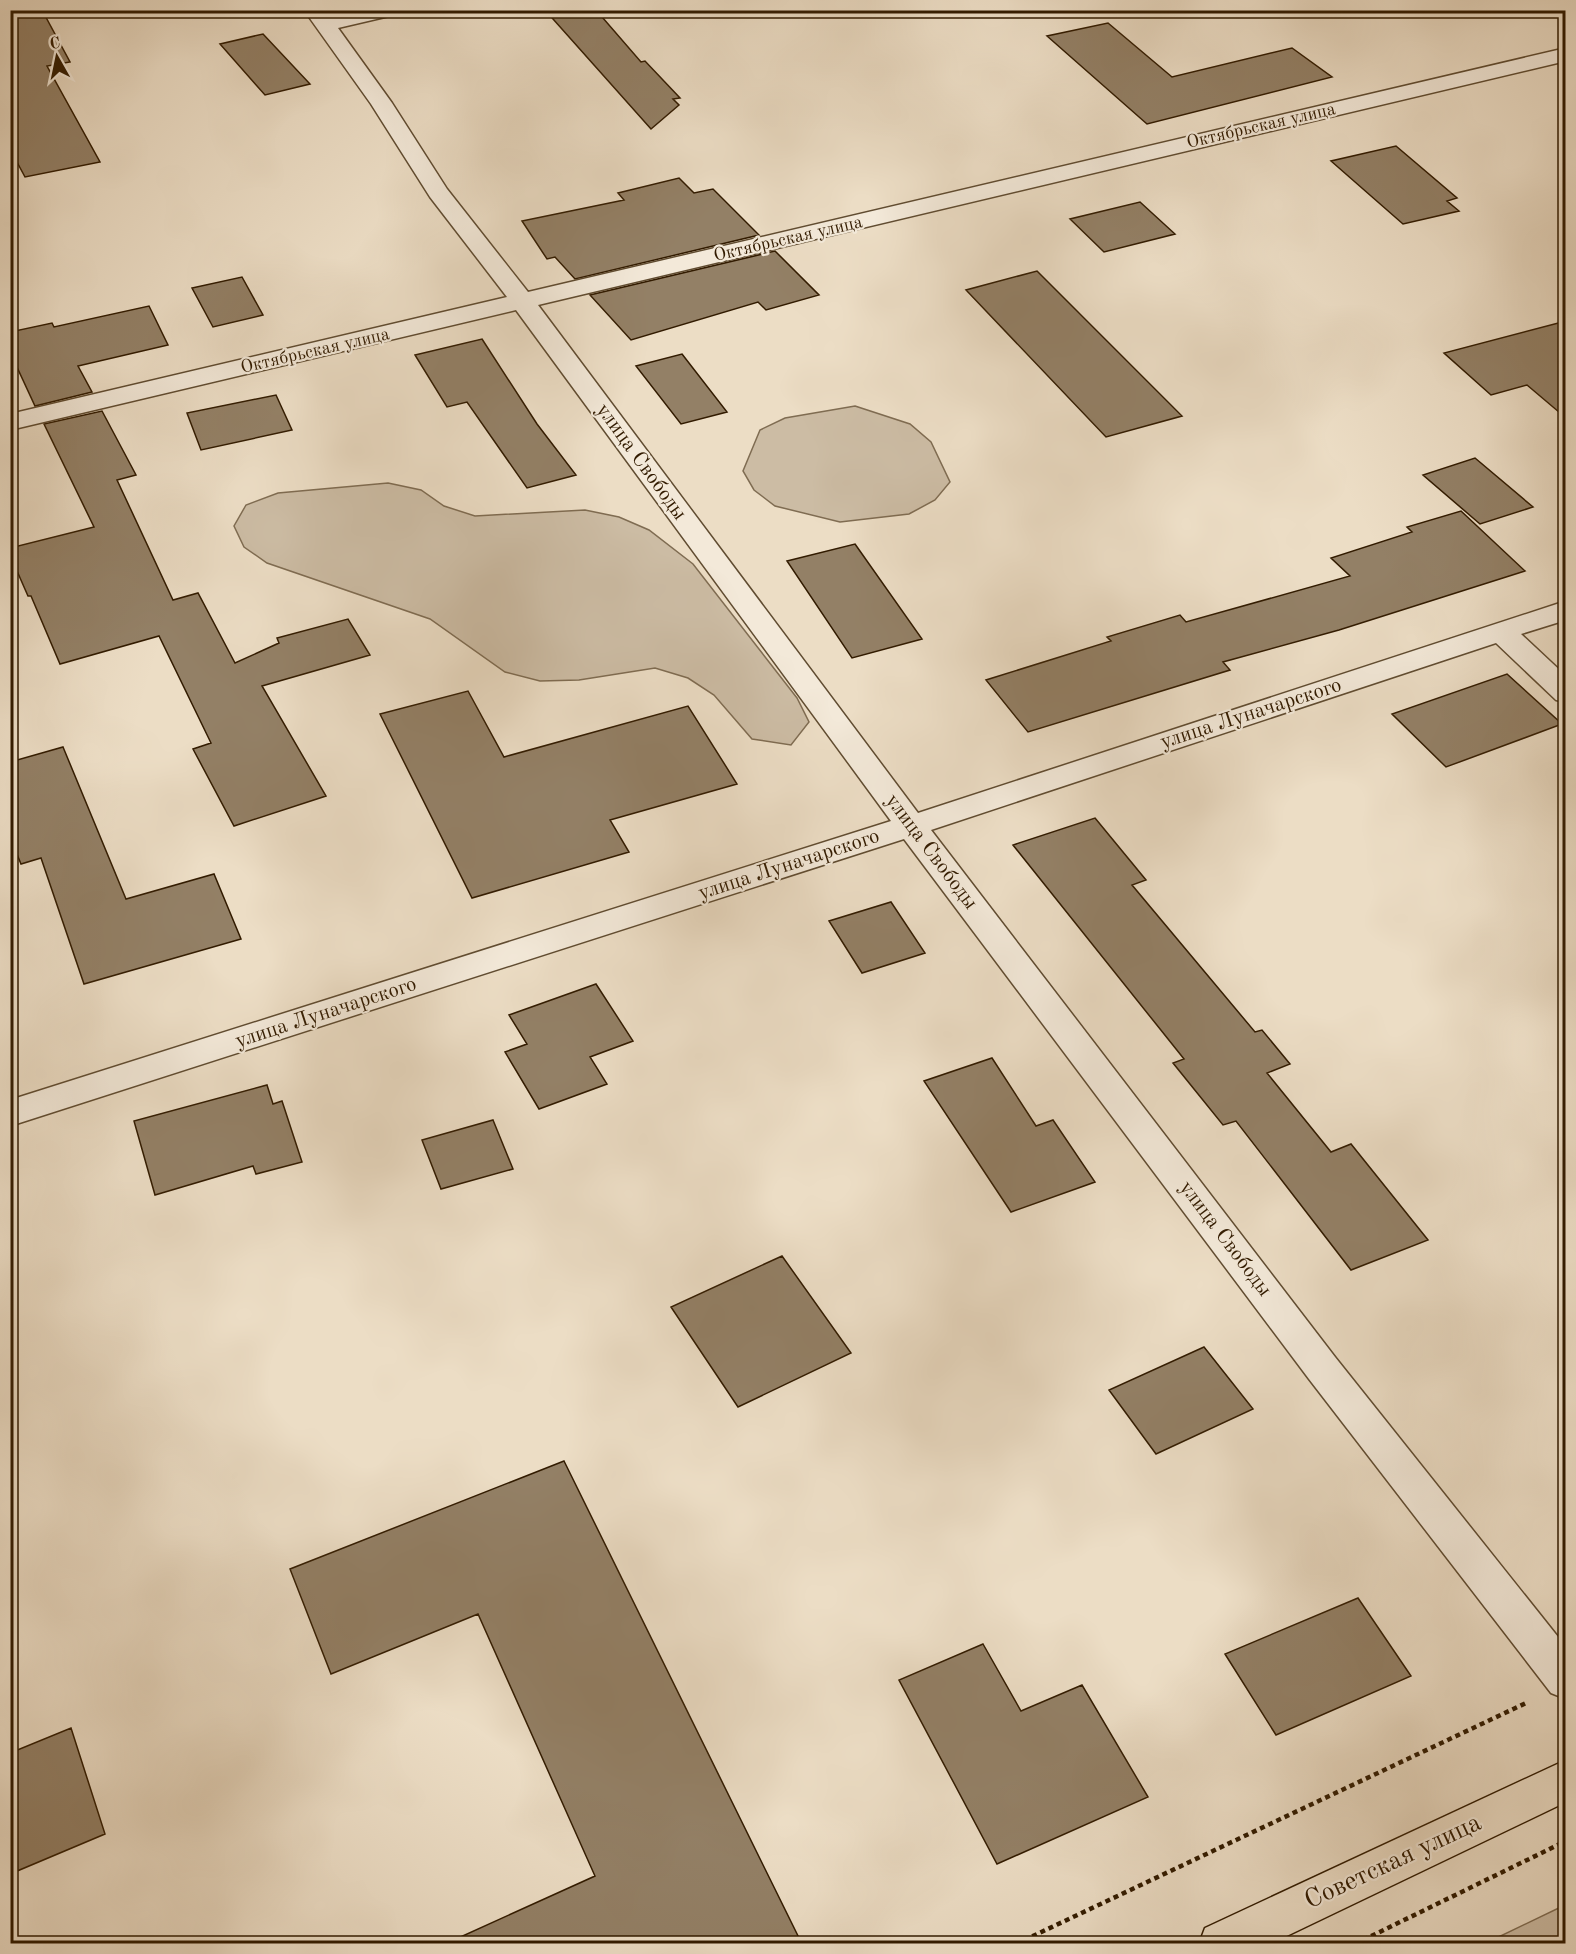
<svg xmlns="http://www.w3.org/2000/svg" width="1576" height="1954" viewBox="0 0 1576 1954" font-family="'Old Standard TT',serif">
  <style>
    .green { fill: #ccbca4; stroke: #7f6c52; stroke-width: 1.5 }
    .building { fill: #938066; stroke: #321b00; stroke-width: 1.5 }
    .lines { fill: none; stroke-linecap: round; stroke-linejoin: round }
    .minor-casing { stroke: #604c31; stroke-width: 3 }
    .primary-casing { stroke: #321b00; stroke-width: 3 }
    .path { stroke: #321b00; stroke-width: 4.5; stroke-dasharray: 5 4; stroke-linecap: butt }
    .minor { fill: #f3e9d9; fill-rule: evenodd }
    .primary { fill: #ecddc5; fill-rule: evenodd }
    .labels { text-anchor: middle; dominant-baseline: central; stroke-width: 4.5; stroke-linejoin: round; paint-order: stroke }
    .far-street-label { font-size: 18px; fill: #321b00; stroke: #f3e9d9 }
    .street-label { font-size: 21px; fill: #321b00; stroke: #f3e9d9 }
    .near-street-label { font-size: 26px; fill: #321b00; stroke: #f3e9d9 }
  </style>
  <rect width="100%" height="100%" fill="#ecddc5"/>
  <filter id="stains"><feTurbulence type="fractalNoise" baseFrequency=".00333" numOctaves="4"/><feColorMatrix values="0 0 0 0 .2 0 0 0 0 .09 0 0 0 0 .02 0 0 0 .5 -.17"/></filter>
  <radialGradient id="worn" r=".72"><stop offset=".6" stop-color="#630" stop-opacity="0"/><stop offset="1" stop-color="#630" stop-opacity=".3"/></radialGradient>
  <path class="green" d="M855,406L910,424L931,442L950,482L935,500L909,514L840,522L775,506L754,490L743,471L760,430L785,418Z
    M388,483L421,490L444,506L475,516L585,510L619,517L649,530L693,564L797,698L809,722L791,745L752,739L714,695L688,678L655,668L579,680L540,681L505,672L430,619L267,563L244,547L234,526L246,505L278,493Z
    M1565,1905V1943H1486Z"/>
  <path class="building" d="M10,10H42L70,62L47,66L100,162L25,177L10,149Z
    M545,10H596L641,62L645,61L680,98L673,99L679,105L651,129Z
    M1108,23L1172,77L1292,48L1332,77L1147,124L1047,36Z
    M263,34L310,84L265,95L220,44Z
    M1396,146L1457,198L1447,201L1459,211L1403,224L1331,161Z
    M679,178L694,193L713,189L759,235L575,279L555,257L547,259L522,221L624,200L618,193Z
    M1140,202L1175,234L1104,252L1070,219Z
    M775,251L819,295L766,310L758,302L631,340L590,295Z
    M1037,271L1182,416L1106,437L966,290Z
    M242,277L263,315L213,327L192,288Z
    M149,306L168,345L78,366L92,392L35,406L10,352V332L52,323L54,327Z
    M1566,321V418L1527,385L1491,395L1444,353Z
    M482,339L537,424L576,475L527,488L467,402L447,407L415,355Z
    M682,354L727,412L681,424L636,366Z
    M276,395L292,430L201,450L187,413Z
    M102,411L136,475L117,480L173,600L198,593L235,663L279,643L277,638L348,619L370,655L262,686L326,796L234,826L193,749L211,743L159,636L60,664L31,596H28L10,555V548L94,527L44,424Z
    M1475,458L1533,507L1480,524L1423,475Z
    M1461,511L1525,571L1339,630L1223,662L1230,670L1028,732L986,680L1111,641L1107,637L1180,615L1186,622L1350,576L1331,558L1412,532L1407,527Z
    M855,544L922,639L852,658L787,561Z
    M1507,674L1562,724L1446,767L1392,714Z
    M468,691L504,757L688,706L737,784L610,820L629,852L472,898L380,714Z
    M63,747L126,899L214,874L241,939L84,984L41,858L21,864L10,837V762Z
    M1095,818L1146,880L1132,885L1255,1032L1262,1030L1290,1064L1267,1073L1331,1152L1351,1144L1428,1240L1351,1270L1236,1121L1223,1125L1173,1063L1184,1059L1013,845Z
    M891,902L925,953L862,973L829,921Z
    M596,984L633,1041L590,1057L607,1084L539,1109L505,1052L527,1044L509,1015Z
    M992,1058L1036,1126L1053,1120L1095,1182L1011,1212L924,1081Z
    M267,1085L273,1104L282,1101L302,1162L256,1174L253,1166L155,1195L134,1121Z
    M493,1120L513,1169L441,1189L422,1140Z
    M782,1256L851,1353L738,1407L671,1307Z
    M1204,1347L1253,1409L1156,1454L1109,1390Z
    M564,1461L802,1944H445L595,1876L478,1614L331,1674L290,1569Z
    M1358,1598L1411,1676L1276,1735L1225,1654Z
    M983,1644L1021,1711L1082,1685L1148,1797L997,1864L899,1680Z
    M71,1728L105,1834L10,1874V1753Z"/>
  <g class="lines">
    <defs>
      <path id="minor" d="M304,10H325L330,17L361,10H401L398,14L338,28L392,103L447,189L528,292L1566,48V61L538,305L918,813L1566,601V620L1521,634L1566,676V702L1556,700L1496,643L931,830L1335,1357L1566,1647V1699L1551,1693L1309,1379L904,839L10,1126V1100L891,821L516,310L10,430V414L507,297L430,197L371,104Z"/>
      <path id="primary" d="M1566,1760V1802L1270,1944H1199L1205,1928Z"/>
    </defs>
    <use href="#minor" class="minor-casing"/>
    <use href="#primary" class="primary-casing"/>
    <path class="path" d="M1016,1944L1526,1703
      M1355,1944L1566,1841"/>
    <use href="#minor" class="minor"/>
    <use href="#primary" class="primary"/>
  </g>
  <g class="labels">
    <g class="far-street-label">
      <text transform="translate(1261 126) rotate(-13)">Октябрьская улица</text>
      <text transform="translate(788 239) rotate(-13)">Октябрьская улица</text>
      <text transform="translate(315 351) rotate(-13)">Октябрьская улица</text>
    </g>
    <g class="street-label">
      <text transform="translate(641 462) rotate(54)">улица Свободы</text>
      <text transform="translate(1251 714) rotate(-18)">улица Луначарского</text>
      <text transform="translate(931 852) rotate(53)">улица Свободы</text>
      <text transform="translate(789 865) rotate(-18)">улица Луначарского</text>
      <text transform="translate(326 1013) rotate(-18)">улица Луначарского</text>
      <text transform="translate(1225 1239) rotate(53)">улица Свободы</text>
    </g>
    <g class="near-street-label">
      <text transform="translate(1393 1862) rotate(-25)">Советская улица</text>
    </g>
  </g>
  <rect width="1576" height="1954" fill="none" stroke="#ecddc5" stroke-width="36"/>
  <rect x="12" y="12" width="1552" height="1930" fill="none" stroke="#321b00" stroke-width="3"/>
  <rect x="18" y="18" width="1540" height="1918" fill="none" stroke="#321b00" stroke-width="1.5"/>
  <g transform="translate(57 57) rotate(351)" stroke="#f3e9d9" stroke-width="4.5" paint-order="stroke">
  <path d="M0-4.5L10 22L0 15L-10 22Z" fill="#321b00"/>
  <text y="-9" font-size="16" font-weight="bold" text-anchor="middle" fill="#321b00">С</text>
  </g>
  <rect width="100%" height="100%" filter="url(#stains)"/>
  <rect width="100%" height="100%" fill="url(#worn)"/>
</svg>
